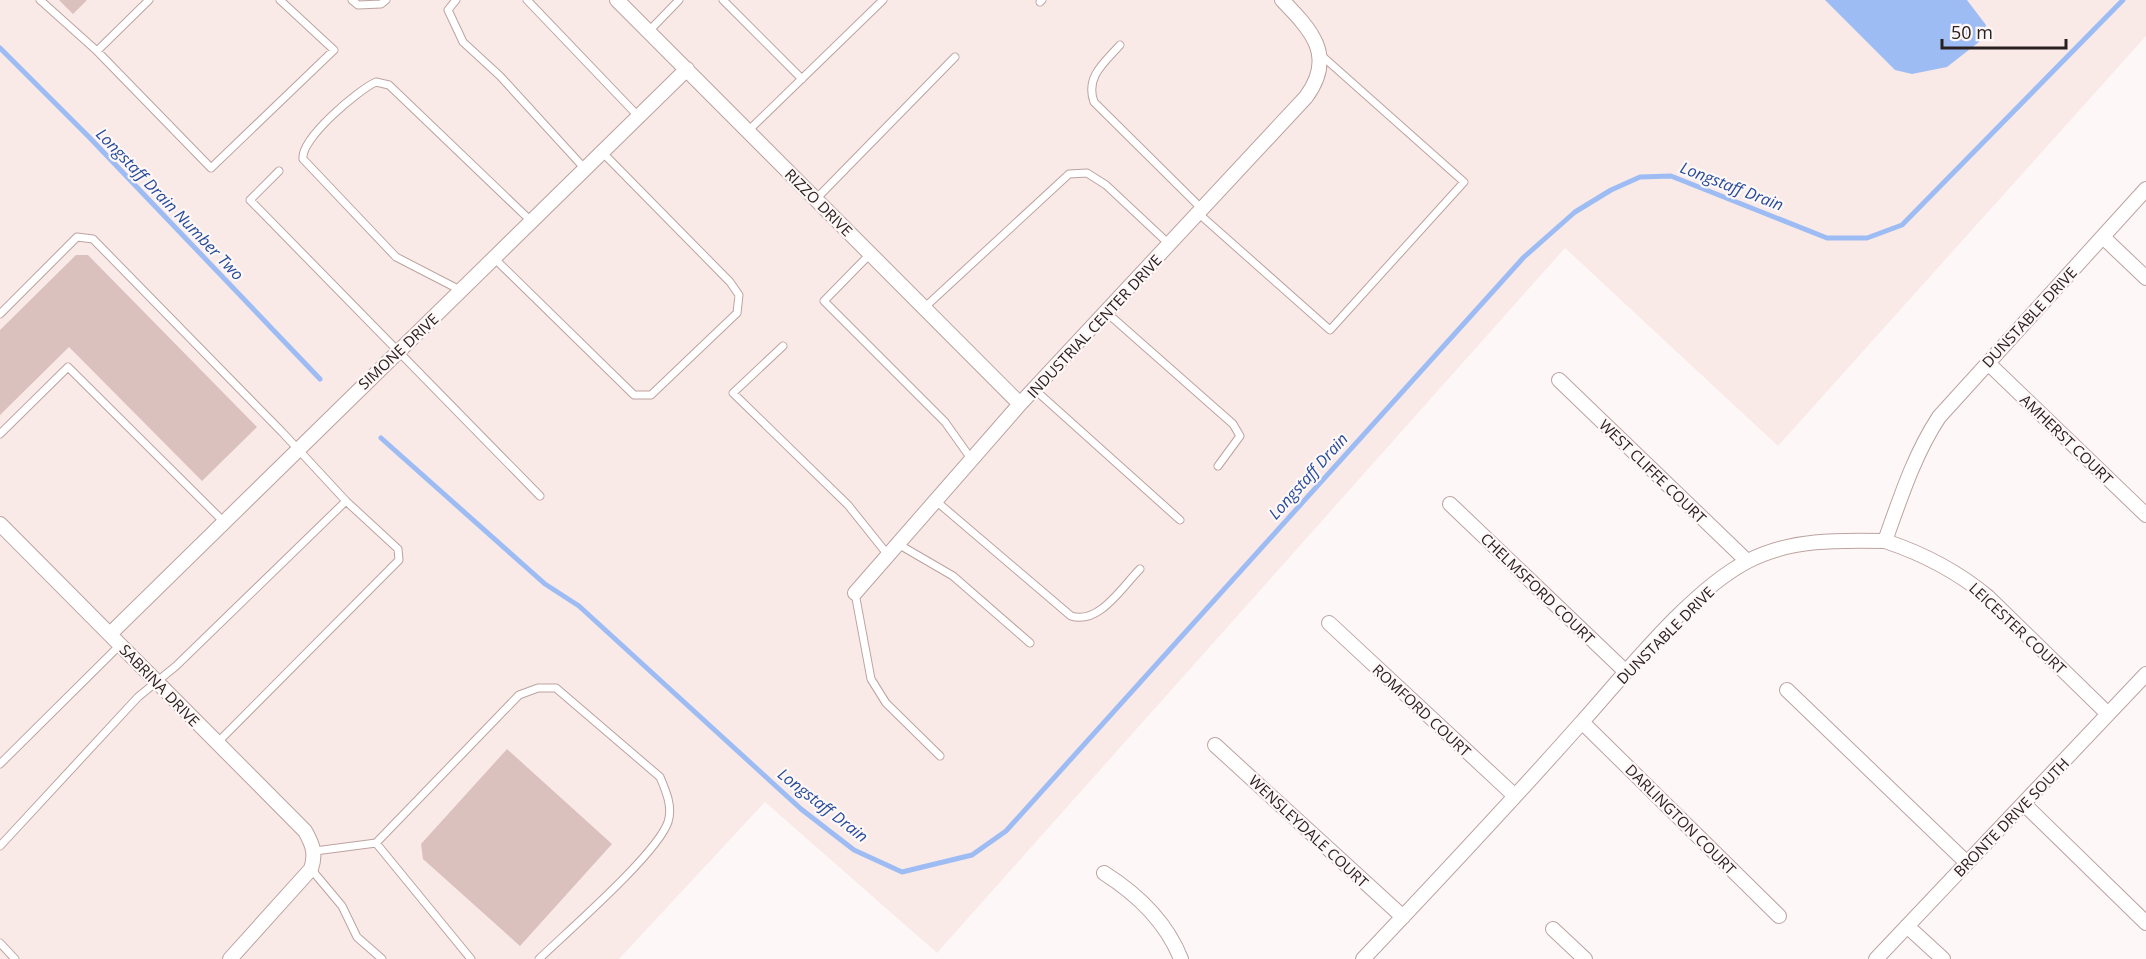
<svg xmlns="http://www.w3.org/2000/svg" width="2146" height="959" viewBox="0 0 2146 959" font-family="'Open Sans',sans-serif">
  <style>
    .built { fill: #f9eae8 }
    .water { fill: #9ebcf4 }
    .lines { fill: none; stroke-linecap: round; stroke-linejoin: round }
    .stream { stroke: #9ebcf4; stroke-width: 5 }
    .building { fill: #dbc1be }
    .service-casing { stroke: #bca3a0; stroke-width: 9 }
    .minor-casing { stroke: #bca3a0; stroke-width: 16 }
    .service { stroke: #fff; stroke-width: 7 }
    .minor { stroke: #fff; stroke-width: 14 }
    .labels { text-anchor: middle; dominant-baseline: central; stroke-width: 4.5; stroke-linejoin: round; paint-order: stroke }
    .street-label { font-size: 15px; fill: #2a201f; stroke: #fdf8f7 }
    .water-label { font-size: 16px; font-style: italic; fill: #254a9b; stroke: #fdf8f7 }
  </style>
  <rect width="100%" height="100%" fill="#fdf8f7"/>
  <path class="built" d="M0,0H2146V36L1778,446L1565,248L937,953L765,802L619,959H0Z"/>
  <path class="water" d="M1825,0H1967L1986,25L1979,42L1947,67L1912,74L1895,70Z"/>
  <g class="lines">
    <path class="stream" d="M0,48L89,137L320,379
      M381,438L545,584L579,606L801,809L854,850L902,872L972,855L1006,831L1524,257L1575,212L1611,190L1640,177L1671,176L1827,238H1867L1902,225L2123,0"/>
  </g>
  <path class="building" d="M59,0H87L73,14Z
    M76,255H88L257,427L202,481L69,347L0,415V330Z
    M507,749L612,844L520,946L423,859L421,844Z"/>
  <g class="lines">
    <defs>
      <path id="service" d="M40,0L97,51
        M149,0L97,51L211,168L334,50L280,0
        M352,0L358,5L381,4L386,0
        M456,0L448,10L463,42L500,76L586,170
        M527,0L639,117
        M723,0L802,79
        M1040,2L1042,0
        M649,31L679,0
        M1120,45C1104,63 1085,77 1094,102L1202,209
        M748,131L883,0
        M279,171L250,200L540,496
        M816,199L955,57
        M1198,213L1330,330L1464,182L1321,55
        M870,254L824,301L945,422L972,460
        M495,259L634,395H651L737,313L739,295L730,282L603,153
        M460,290L396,257L303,159C300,139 358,90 376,82L389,85L532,222
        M924,308L1069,174L1087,173L1106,185L1169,244
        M1106,312L1233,424L1240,436L1218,466
        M0,314L77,237L93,239L282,432L346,501L398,549L399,560L217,743
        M783,346L733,393L848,505L888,555
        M1034,389L1180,520
        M0,434L68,367L224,522
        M936,501L1071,616C1099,625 1122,587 1140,569
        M898,544L953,576L1030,643
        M855,593L871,679L886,703L940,756
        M0,764L120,645
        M376,843L471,959
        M0,846L138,697L176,666L346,501
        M315,851L376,843L519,695L538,688H556L660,777C666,791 673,807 668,822C657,854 568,931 539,959
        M311,869L342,906L357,937L382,959
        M0,943L15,959"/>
      <path id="minor" d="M617,0L1020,404
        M2103,237L2146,278
        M1988,363L2146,515
        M1559,380L1747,561
        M1450,504L1626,672
        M0,524L305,831C313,845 316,854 311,869L230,959
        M1885,541C1924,554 1957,571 1988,597L2108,714
        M855,593L1020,404L1306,97C1336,56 1312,31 1282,0
        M1329,623L1515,796
        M110,634L687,69
        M1787,690L1967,863
        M1582,722L1779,916
        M1215,745L1403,917
        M2024,804L2146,923
        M1104,873C1137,894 1166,921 1181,959
        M1907,926L1943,959
        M1553,929L1585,959
        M1363,959C1437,881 1511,802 1582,722C1626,673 1690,591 1748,561C1790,539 1839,540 1885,541C1900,499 1914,455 1939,417L2146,189
        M1876,959L2146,674"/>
    </defs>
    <use href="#service" class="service-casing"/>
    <use href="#minor" class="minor-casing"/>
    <use href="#service" class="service"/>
    <use href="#minor" class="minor"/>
  </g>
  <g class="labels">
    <g class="street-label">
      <text transform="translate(819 202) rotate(45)">RIZZO DRIVE</text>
      <text transform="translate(2029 317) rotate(-47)">DUNSTABLE DRIVE</text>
      <text transform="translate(1094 326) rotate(-47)">INDUSTRIAL CENTER DRIVE</text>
      <text transform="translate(398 351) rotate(-43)">SIMONE DRIVE</text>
      <text transform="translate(2067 439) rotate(44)">AMHERST COURT</text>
      <text transform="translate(1653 471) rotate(44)">WEST CLIFFE COURT</text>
      <text transform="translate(1538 588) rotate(44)">CHELMSFORD COURT</text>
      <text transform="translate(2018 628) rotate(43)">LEICESTER COURT</text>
      <text transform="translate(1665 635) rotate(-45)">DUNSTABLE DRIVE</text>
      <text transform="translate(160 685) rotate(46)">SABRINA DRIVE</text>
      <text transform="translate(1422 710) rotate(43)">ROMFORD COURT</text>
      <text transform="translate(2011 817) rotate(-46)">BRONTE DRIVE SOUTH</text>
      <text transform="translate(1681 819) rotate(45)">DARLINGTON COURT</text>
      <text transform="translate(1309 831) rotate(43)">WENSLEYDALE COURT</text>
    </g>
    <g class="water-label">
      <text transform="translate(1732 186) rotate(21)">Longstaff Drain</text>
      <text transform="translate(170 204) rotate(46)">Longstaff Drain Number Two</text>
      <text transform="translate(1308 476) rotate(-48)">Longstaff Drain</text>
      <text transform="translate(823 805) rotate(38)">Longstaff Drain</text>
    </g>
  </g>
  <path d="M1942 39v9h124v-9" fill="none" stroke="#2a201f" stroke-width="3"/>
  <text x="1951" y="39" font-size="18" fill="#2a201f" stroke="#fdf8f7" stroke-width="4.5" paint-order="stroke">50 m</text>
</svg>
